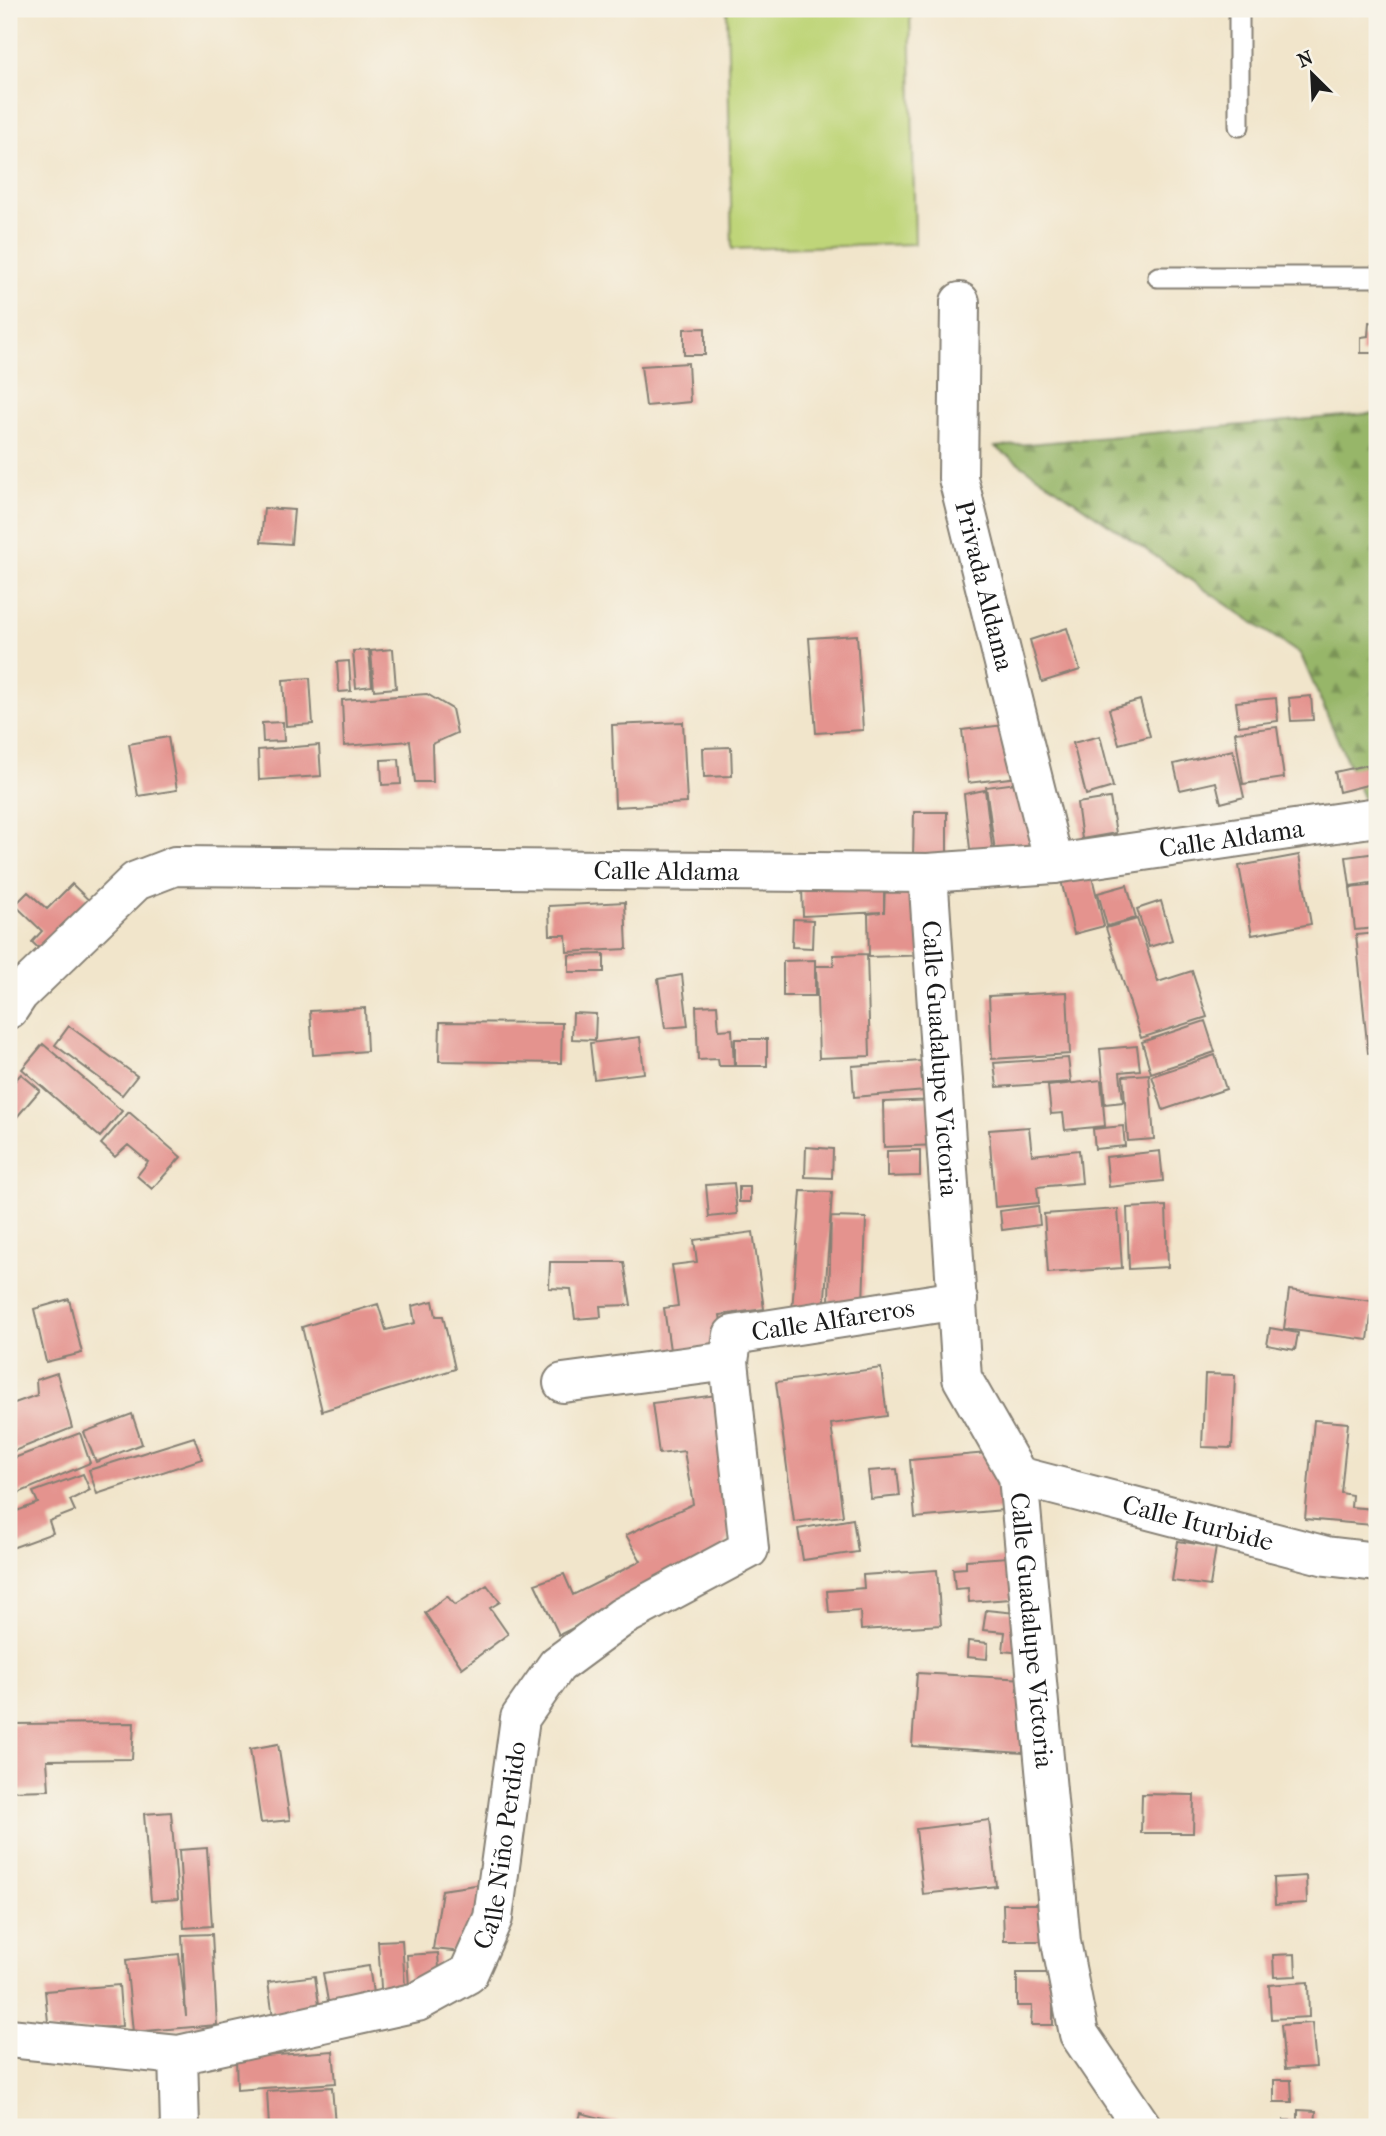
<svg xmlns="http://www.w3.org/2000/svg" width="1386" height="2136" viewBox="0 0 1386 2136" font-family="'IM FELL French Canon',serif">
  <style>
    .forest { fill: url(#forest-firs); stroke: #5a6942; stroke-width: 2 }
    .garden { fill: #bfd579; stroke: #6e784a; stroke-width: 2 }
    .building { fill: #e4938e }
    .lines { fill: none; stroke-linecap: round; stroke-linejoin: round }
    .service-casing { stroke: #868074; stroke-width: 23 }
    .minor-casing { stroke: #868074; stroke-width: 42 }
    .service { stroke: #fff; stroke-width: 19 }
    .minor { stroke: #fff; stroke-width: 38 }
    .labels { text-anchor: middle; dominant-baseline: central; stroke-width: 5; stroke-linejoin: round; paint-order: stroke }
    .street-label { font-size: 26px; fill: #1c1c1c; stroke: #f7f3e8 }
  </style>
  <defs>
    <pattern id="forest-firs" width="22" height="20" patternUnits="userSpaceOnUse" patternTransform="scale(1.75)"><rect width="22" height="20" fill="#97b669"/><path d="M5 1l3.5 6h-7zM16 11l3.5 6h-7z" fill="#7a9356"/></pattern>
  </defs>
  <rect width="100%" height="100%" fill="#f7f3e8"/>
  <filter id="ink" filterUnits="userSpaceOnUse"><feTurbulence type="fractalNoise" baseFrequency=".0143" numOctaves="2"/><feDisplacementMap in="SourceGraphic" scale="14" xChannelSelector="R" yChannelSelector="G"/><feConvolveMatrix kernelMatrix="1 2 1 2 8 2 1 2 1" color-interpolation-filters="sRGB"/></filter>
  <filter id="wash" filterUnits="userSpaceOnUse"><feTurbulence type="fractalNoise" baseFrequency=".00686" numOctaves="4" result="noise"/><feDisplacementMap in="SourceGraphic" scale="28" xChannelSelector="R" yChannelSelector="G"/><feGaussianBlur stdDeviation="1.57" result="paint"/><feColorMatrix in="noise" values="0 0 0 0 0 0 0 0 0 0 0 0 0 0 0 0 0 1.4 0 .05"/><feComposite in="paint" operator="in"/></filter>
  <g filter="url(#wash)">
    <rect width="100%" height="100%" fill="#f1e5cb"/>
    <path class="forest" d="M1377,413V808L1368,809L1301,655L995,447Z"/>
    <path class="garden" d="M727,9H910L915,244L732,249Z"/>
    <g id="blocks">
      <path class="building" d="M1369,322L1377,323V353H1361V337L1368,336Z
        M705,328V355H684V329Z
        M688,363L690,402L646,406L641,366Z
        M264,508L294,510L291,544L261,542Z
        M1067,628L1080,670L1042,682L1030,640Z
        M857,635L863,730L816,733L809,638Z
        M393,649L396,688L374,690L371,651Z
        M369,650L372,686L356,688L353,651Z
        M349,661L351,691L339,692L337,662Z
        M310,678L313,724L286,726L283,680Z
        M427,694L452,709L457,733L432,744L433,782H415L410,741L344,746L342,700Z
        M1311,696L1313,720L1291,721L1289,698Z
        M1276,698L1278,721L1239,726L1236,702Z
        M1140,700L1150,736L1119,744L1109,709Z
        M283,722L284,741L263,742L262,723Z
        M683,722L687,803L615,807L612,725Z
        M1013,724L1018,777L968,783L962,730Z
        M1277,727L1284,778L1243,784L1235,732Z
        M1100,736L1113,787L1086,795L1073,743Z
        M168,737L177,790L138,796L129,744Z
        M319,745L321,776L259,780L258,750Z
        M731,747L732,776L704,777L703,748Z
        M1233,750L1244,797L1221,803L1216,782L1180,790L1174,764Z
        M399,759L401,784L382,785L381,760Z
        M1367,765L1371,784L1339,792L1335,772Z
        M1031,781L1050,851L996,858L986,787Z
        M985,790L993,855L971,858L964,794Z
        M1110,798L1116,833L1082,839L1077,803Z
        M914,812H947V856L913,857Z
        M1377,853V882L1350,886L1346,857Z
        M1299,855L1311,924L1252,935L1239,866Z
        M1091,873L1104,926L1074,934L1061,880Z
        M884,883V913L885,884L912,883L930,955L869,957L868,914L881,912L803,916L802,887Z
        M72,884L98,909L50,959L32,942L42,931L15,905L28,892L47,909Z
        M1127,885L1136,918L1107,926L1098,893Z
        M1377,885V928L1355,930L1350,888Z
        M1161,901L1172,940L1149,947L1137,909Z
        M625,902L627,949L567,952L566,935H550L549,906Z
        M793,919L813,920L812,948L792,947Z
        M1137,919L1158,982L1192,971L1207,1017L1141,1038L1106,928Z
        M1377,933V1052L1368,1053L1356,935Z
        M604,954V972H569V955Z
        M867,954L870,1056L819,1058L816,966H834L833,955Z
        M815,960V996H783V961Z
        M682,975L688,1026L665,1028L658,979Z
        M1067,992L1070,1054L992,1059L989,996Z
        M717,1005L719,1030L732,1029L734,1066H719L718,1059L698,1060L696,1006Z
        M365,1008L367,1051L313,1055L310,1011Z
        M573,1013L596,1014L595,1040L572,1039Z
        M1205,1021L1215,1052L1151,1073L1142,1042Z
        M440,1022L562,1023L561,1063L439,1061Z
        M69,1026L137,1076L122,1095L55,1045Z
        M640,1037L644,1073L594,1079L590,1043Z
        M735,1039H767V1066H735Z
        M43,1044L122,1111L100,1137L22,1069Z
        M1137,1046L1140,1070L1120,1072L1123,1102L1105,1104L1100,1049Z
        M1215,1055L1226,1089L1163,1110L1152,1076Z
        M1068,1058L1071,1082L997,1087L994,1063Z
        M935,1060L938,1090L854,1097L852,1066Z
        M21,1074L40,1090L16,1118L9,1112V1087Z
        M1149,1074L1154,1139L1128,1141L1123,1076Z
        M1101,1080L1105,1126L1065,1130L1063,1113L1051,1114L1048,1086Z
        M938,1100L940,1145L884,1147L883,1102Z
        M129,1112L181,1157L152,1189L137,1176L148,1162L128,1145L115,1157L101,1144Z
        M1123,1126L1125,1146L1095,1149L1093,1129Z
        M1029,1127L1032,1155L1079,1150L1082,1183L1037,1187L1039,1203L995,1207L989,1130Z
        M806,1147L833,1149L832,1178L805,1177Z
        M920,1150V1176L887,1177V1151Z
        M1160,1151L1163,1181L1109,1187L1106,1157Z
        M734,1183L737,1214L709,1217L706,1185Z
        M739,1187H750V1202H739Z
        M801,1191L832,1192L824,1313L792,1311Z
        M1038,1206L1040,1225L1002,1230L1000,1211Z
        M1166,1206L1168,1267L1129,1269L1127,1208Z
        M1118,1209L1122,1268L1048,1273L1044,1214Z
        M831,1217L866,1218L863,1304L829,1302Z
        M753,1232L764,1309L720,1315L725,1349L671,1357L664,1308L678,1306L672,1265L697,1262L694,1240Z
        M550,1262H624L631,1305L600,1306L601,1317L575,1319L571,1289L549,1288Z
        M1289,1290L1373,1301L1368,1340L1284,1329Z
        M69,1299L82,1353L46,1362L34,1309Z
        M433,1301L436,1316H443L455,1369L322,1411L302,1327L378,1304L386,1330L415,1323L412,1306Z
        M1270,1328L1298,1333L1295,1350L1267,1345Z
        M881,1368L887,1416L831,1424L843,1516L794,1522L776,1382Z
        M57,1373L72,1428L9,1453V1405L37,1395L36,1380Z
        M1205,1374L1235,1375L1232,1448L1202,1447Z
        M725,1394L739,1503L723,1554L559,1635L535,1584L564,1574L573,1595L641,1561L626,1535L693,1504L684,1451L659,1454L652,1403Z
        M132,1414L142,1444L96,1462L84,1432Z
        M1314,1420L1348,1423L1341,1493L1352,1495L1351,1507L1374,1509L1372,1525L1305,1519Z
        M80,1433L90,1463L9,1497V1460Z
        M194,1437L202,1459L97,1494L89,1470Z
        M998,1452L1003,1510L915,1518L910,1460Z
        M897,1469L900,1496L871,1499L868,1471Z
        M83,1474L90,1490L70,1500L75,1511L49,1521L53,1533L9,1549V1514L38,1503L33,1492Z
        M853,1519L858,1552L803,1560L798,1529Z
        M1178,1541L1216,1547L1210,1586L1172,1581Z
        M1022,1556L1025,1598L969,1602L968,1588L955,1589L953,1569L966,1568V1560Z
        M937,1570L941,1625L861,1630L860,1611L829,1613L827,1591L864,1588L863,1575Z
        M487,1585L500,1602L490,1608L508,1634L462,1668L425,1613L447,1596L455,1605Z
        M986,1610L1027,1614L1022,1653L1003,1651L1005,1632L983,1630Z
        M968,1641L988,1643L987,1659L967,1657Z
        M917,1673L1028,1679L1023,1753L912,1746Z
        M134,1723L132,1759L47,1760L49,1790L10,1791L9,1724Z
        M278,1744L290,1820L261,1823L250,1749Z
        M1142,1794L1194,1795L1193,1833H1141Z
        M171,1812L178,1899L151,1901L144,1814Z
        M989,1820L996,1886L923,1894L916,1829Z
        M207,1848L212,1926L184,1928L179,1850Z
        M1306,1876L1307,1903L1275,1905L1274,1878Z
        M489,1883L473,1953L433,1949L442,1890Z
        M1003,1904H1046V1941H1004Z
        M212,1934L217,2025L133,2032L126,1960L179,1954L186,2016L182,1935Z
        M402,1940L406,2001L382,2003L378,1941Z
        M438,1953L440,1986L409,1988L407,1955Z
        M1295,1954L1296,1976L1274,1977L1273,1955Z
        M369,1966L374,2000L329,2007L323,1973Z
        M1017,1973H1053V2025H1031L1032,2006H1017Z
        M315,1976L320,2011L273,2017L268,1982Z
        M1308,1982L1309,2017L1271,2019L1269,1985Z
        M119,1985L122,2026L49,2032L45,1991Z
        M1312,2023L1316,2067L1285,2069L1281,2025Z
        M333,2051L336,2083L237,2090L236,2058Z
        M1274,2080H1291L1292,2102H1274Z
        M332,2087L335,2125L269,2127L267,2091Z
        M1298,2110L1316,2111L1315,2127H1284V2120L1298,2121Z
        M581,2113L631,2126V2127H577Z"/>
    </g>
  </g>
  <g filter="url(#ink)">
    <use href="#blocks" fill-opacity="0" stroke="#868074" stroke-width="2"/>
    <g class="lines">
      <defs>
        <path id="service" d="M1239,9V126
          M1158,277H1377"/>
        <g id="minor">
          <path id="s1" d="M960,302L958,478L1054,864"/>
          <path id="s2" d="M928,873L962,1378L1018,1476L1061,1942L1079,2034L1142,2127"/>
          <path id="s3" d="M9,1009L19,994L136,881L175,866L928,873L1054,864L1377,817"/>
          <path d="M563,1383L729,1361"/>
          <path id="s4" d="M1018,1476L1326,1556L1377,1562"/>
          <path id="s5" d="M9,2038L178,2055L417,2002L468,1974L493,1918L520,1718L557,1665L622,1617L749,1549L729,1361L733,1335L958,1300"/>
          <path d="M178,2055L180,2127"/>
        </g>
      </defs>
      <use href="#service" class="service-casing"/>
      <use href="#minor" class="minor-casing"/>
      <use href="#service" class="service"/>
      <use href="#minor" class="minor"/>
    </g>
  </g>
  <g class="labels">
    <g class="street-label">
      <text stroke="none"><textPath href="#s1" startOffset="287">Privada Aldama</textPath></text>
      <text stroke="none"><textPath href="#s3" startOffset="1281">Calle Aldama</textPath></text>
      <text stroke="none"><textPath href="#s3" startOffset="714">Calle Aldama</textPath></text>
      <text stroke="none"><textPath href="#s2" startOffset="186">Calle Guadalupe Victoria</textPath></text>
      <text stroke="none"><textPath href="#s5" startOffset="1342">Calle Alfareros</textPath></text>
      <text stroke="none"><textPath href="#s4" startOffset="186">Calle Iturbide</textPath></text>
      <text stroke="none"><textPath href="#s2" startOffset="774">Calle Guadalupe Victoria</textPath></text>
      <text stroke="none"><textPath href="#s5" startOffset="607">Calle Niño Perdido</textPath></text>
    </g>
  </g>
  <rect width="1386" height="2136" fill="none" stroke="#f7f3e8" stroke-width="35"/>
  <g transform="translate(1312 74) rotate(336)" stroke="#f7f3e8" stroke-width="5" paint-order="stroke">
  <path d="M0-5L12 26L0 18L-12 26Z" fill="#1c1c1c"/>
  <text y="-10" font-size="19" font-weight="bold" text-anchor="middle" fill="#1c1c1c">N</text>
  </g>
</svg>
